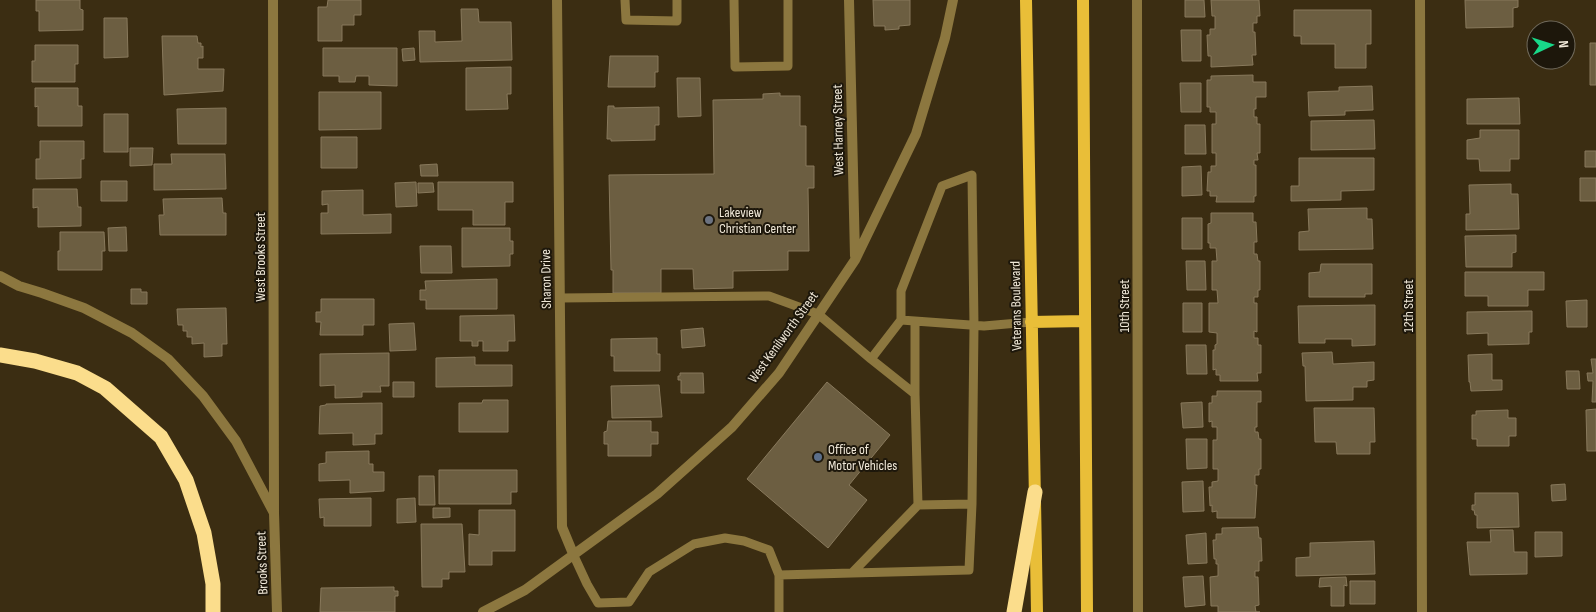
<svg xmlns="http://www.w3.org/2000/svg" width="1596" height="612" viewBox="0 0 1596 612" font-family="'Sofia Sans Condensed',sans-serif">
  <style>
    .building { fill: #6c5e41; stroke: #88795c }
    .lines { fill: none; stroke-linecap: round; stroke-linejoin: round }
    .service { stroke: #8c773f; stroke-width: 9 }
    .minor { stroke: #8c773f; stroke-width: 10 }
    .primary { stroke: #e9be38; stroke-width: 12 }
    .motorway { stroke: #fbdd8c; stroke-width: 15 }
    .worship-dot { fill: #6b7280; stroke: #1d170b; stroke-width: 2 }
    .service-dot { fill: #5c6f8a; stroke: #1d170b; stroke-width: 2 }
    .labels { text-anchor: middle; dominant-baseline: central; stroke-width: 4; stroke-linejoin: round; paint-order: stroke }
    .street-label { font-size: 14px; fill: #f0e8d8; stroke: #1d170b }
    .poi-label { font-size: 14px; fill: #f0e8d8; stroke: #1d170b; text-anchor: start }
  </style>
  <rect width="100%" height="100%" fill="#3b2d12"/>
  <path class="building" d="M36,0H80V9L83,10V30L39,31V11H36Z
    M328,0H361V15H354V25H342V41H318V7H327Z
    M873,0H910V25L899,26V29L885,30V26H874Z
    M1185,0H1204L1205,17H1185Z
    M1211,0H1259L1260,16H1257V23H1253V32H1255L1256,55H1252L1253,65L1211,67V56H1208L1207,35H1210V29H1215V16H1212Z
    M1465,0H1518V7L1513,8V27L1466,28Z
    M461,9H478L479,22H511L512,60L420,62L419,31H435V42L462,41Z
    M1294,10H1371V44H1366V68H1335V44H1301V36H1294Z
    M104,18H127L128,57L104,58Z
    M1181,30H1201V61H1182Z
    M162,36H197L198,43H201V47L203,46V58H198V69H224L223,91L164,95Z
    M1590,43H1596V85H1590Z
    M35,45H78V64H75V82H32V61H35Z
    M323,48H397V86L369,85V76H356L355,82H339V76H323Z
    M414,48L415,60L403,61L402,49Z
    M610,56H658V72H655V87H608Z
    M511,67V94H507L508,109L466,110V68Z
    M1253,75V82H1266V97H1256V109H1254V117H1257V124H1260V153H1257L1258,160H1254V165H1256V196H1254V202H1216L1217,196H1210V191H1207L1208,172H1211V166H1216V153H1212V124H1216V112H1210V107H1207V80H1211V76Z
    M677,78H700L701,116L678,117Z
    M1180,83H1201V112H1181Z
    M1372,86L1373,110L1345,111V115L1309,116L1308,92L1339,91V87Z
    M35,88H78V106H82V126H38V106L35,107Z
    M319,92H381V129L319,130Z
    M780,93V96H800V126H806V166H814V188H808L809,251H788V270L733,271V288L694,289L693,269H661V293H613V270H611L609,175L714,174L713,100L763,99V94Z
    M1519,98L1520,124H1467V99Z
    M608,106H614V108L659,107V125H655V140L611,141V139H607Z
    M226,108V144H178L177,109Z
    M104,114H128V152H104Z
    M1374,120L1375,149L1311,150V121Z
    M1185,125H1205L1206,154H1185Z
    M1480,130H1519V159H1510V171H1480L1479,159H1467V140L1480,138Z
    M321,137H357V168H321Z
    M40,141H84V159H81V178L36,179V159H40Z
    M130,148H153L152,165L130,166Z
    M1585,151H1596V167H1585Z
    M171,154H225L226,189L154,190V164H172Z
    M1299,158H1374V190L1341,191V200L1291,201V186H1299Z
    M437,164L438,176H421L420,165Z
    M1201,166L1202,195L1182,196V167Z
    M1580,178H1596V201H1580Z
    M101,181H127V201H101Z
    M416,182L417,206L396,207L395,183Z
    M438,182H513V202H505V225H473V210H438Z
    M418,183H433L434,192L418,193Z
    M1511,184V194H1518L1519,229L1466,230V214H1470L1469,185Z
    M33,189H77L78,207H81V226L38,227V207L33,208Z
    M363,190V215L391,214V233L321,234V213H328V204L322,205V191Z
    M222,198L223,213H226V235H160L159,215H164L163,199Z
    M1367,208V219H1372L1373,249L1299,250V232L1309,231L1308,209Z
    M1211,213H1253V222H1256L1257,242H1254V254H1257L1258,261H1260V290H1258V297H1254V303H1257V332L1254,331V338H1258V345H1261V373H1257L1258,381H1220V375H1216V369L1213,370V350H1215V345L1217,344V333L1209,332V303H1218L1217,290H1212V261H1217L1216,248H1210V243H1208V224L1211,223Z
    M1182,218H1202V249H1182Z
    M126,227L127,251H109L108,228Z
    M462,228H510V241H513V254H510V266L462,267Z
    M60,232H104L105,251H102V270H58V251H60Z
    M1516,235V252L1512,253V267H1466L1465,236Z
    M420,246H451L452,273H421Z
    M1186,261H1205L1206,290H1187Z
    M1321,264H1372V294H1365V297H1309V273L1320,272Z
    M1465,272H1544V290H1528V306H1488V296H1465Z
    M497,279V309H426V300H420V290H426L425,281Z
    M131,289H141V292H147V304H131Z
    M321,299H374V325H363V335H320L321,322H316V312H321Z
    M1587,300V327H1567L1566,301Z
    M1183,303H1202V332H1183Z
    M1375,305V345L1352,346V339H1325V343H1299L1298,306Z
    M226,308L227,344H222V356L204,357V343L192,344V337H187V331H183V325H178L177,309Z
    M1532,311V332H1529V344L1488,345V333L1467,334V312Z
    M514,315L515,341H508V351H483V341H478V346H472V341H460V316Z
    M414,323L416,350L390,351L389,324Z
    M703,328L705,346L682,348L681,330Z
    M657,338V354H660V371H614V356H611V339Z
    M1186,345H1206L1207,374H1187Z
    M1332,352L1333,364L1374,362V380L1367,381V387H1353V400L1306,401L1305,366H1303L1302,353Z
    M389,353V386H380L381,392H362V397L335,398V385L320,386V354Z
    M1492,354V380H1502V390L1471,391L1470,382H1469L1468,355Z
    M475,357V365H512V386L436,387V358Z
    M1591,359H1596V402H1592L1593,381H1588L1587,373H1593Z
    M1566,371H1579L1580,389H1567Z
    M680,373H703L704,393H681V380H678V376H680Z
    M393,382H414V397H393Z
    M827,382L890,435L849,485L867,500L828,548L747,479Z
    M659,385L662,417L612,418L611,386Z
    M1217,391H1261V402H1257V427H1255V432H1258L1259,439H1261V469H1259V475H1255V485H1257L1255,518H1217V511L1212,512V505L1210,506L1209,487H1212V482L1218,481V469H1213V440H1217V427H1212V421L1209,422V403H1212V396H1217Z
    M483,400H508V432H459V403H482Z
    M1202,402L1203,427L1183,428L1181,403Z
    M382,403V434H375V444L353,445V433L319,434L320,406L326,405V404Z
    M1314,408H1374L1375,442H1370V454H1337L1336,442H1315Z
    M1596,409V451H1587L1586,410Z
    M1508,410V418H1516V436H1509V446H1477V439H1472V415H1476V411Z
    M608,421H651V432H658V444H651V456H608V444H604V432L607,431Z
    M1186,439H1207V468L1187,469Z
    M369,451V464H373V472H384V491L350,493V480L319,481V464L326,463V452Z
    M439,470H517V492H511V504H439Z
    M419,476H434L435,505H419Z
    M1203,481L1204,511L1183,512L1182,482Z
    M1565,484L1566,500L1552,501L1551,485Z
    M1475,493H1518L1519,527L1477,528V515H1475L1474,510H1472V505H1475Z
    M371,498V526H324V517L320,518L319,499Z
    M415,498L416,522L397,523V499Z
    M433,508H450V517L433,518Z
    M479,510H515V551H492V565H469V534L479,535Z
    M421,524H462L465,572H449V579H442V587H422Z
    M1258,527L1259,538H1261L1262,561H1259V571H1255V577H1258L1259,605L1255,606L1256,612H1260H1218V606H1211L1210,577L1218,576V564H1216V559H1214L1213,540H1216V534H1222V528Z
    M1490,530H1513L1514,552H1527V574L1470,575L1467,542H1491Z
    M1535,532H1562V556L1535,557Z
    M1206,533L1207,563L1188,564L1186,535Z
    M1374,541L1375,574L1296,576V558L1310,557V543Z
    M1203,576L1205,605L1185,607L1183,577Z
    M1346,577L1347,586L1344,585V606H1331V586L1319,587L1320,578Z
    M1350,581H1375V604H1350Z
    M394,587V591H398V596H395V612H320L321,588Z"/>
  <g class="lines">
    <path class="service" d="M625,0L626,20L677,21V0
      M734,0L735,67L788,66V0
      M560,298L769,296L818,314L871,359L901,320L984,326L1031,322
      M901,320V291L942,186L972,175L974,326L972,504L918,505
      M915,321V394
      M574,556L587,584L598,603L629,602L649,572L694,544L725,538L744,541L769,550L779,575L852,573L918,505L915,394L871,359
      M852,573L969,570L972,504
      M779,575V612"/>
    <path class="minor" d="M273,0L274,513L277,612
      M557,0L562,527L574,556
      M849,0L855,256
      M1137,0L1138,612
      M1420,0L1422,612
      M0,276L19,286L42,293L84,308L132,333L168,359L203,396L236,441L274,513
      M483,612L525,590L657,494L732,427L779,373L855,260L916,134L945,38L953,0"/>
    <path class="primary" d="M1026,0L1037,612
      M1083,0L1087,612
      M1031,322L1085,321"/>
    <path class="motorway" d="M0,355L35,361L77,373L105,388L161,437L186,480L204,533L213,584V612
      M1014,612L1035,492"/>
  </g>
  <circle class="worship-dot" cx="709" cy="220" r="5"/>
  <circle class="service-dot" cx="818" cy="457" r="5"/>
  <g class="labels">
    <g class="street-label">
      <text transform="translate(838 130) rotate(-91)">West Harney Street</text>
      <text transform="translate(260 257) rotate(-90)">West Brooks Street</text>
      <text transform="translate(546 279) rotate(-91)">Sharon Drive</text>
      <text transform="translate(1016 306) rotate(-91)">Veterans Boulevard</text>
      <text transform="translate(1124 306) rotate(-90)">10th Street</text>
      <text transform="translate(1408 306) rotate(-90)">12th Street</text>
      <text transform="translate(783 337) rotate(-54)">West Kenilworth Street</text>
      <text transform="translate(262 563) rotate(-92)">Brooks Street</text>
    </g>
    <g class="poi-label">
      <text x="719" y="212">Lakeview<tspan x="719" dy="16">Christian Center</tspan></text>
      <text x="828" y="449">Office of<tspan x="828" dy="16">Motor Vehicles</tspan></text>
    </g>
  </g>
  <g transform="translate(1551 45) rotate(86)"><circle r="24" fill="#1d170b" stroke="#716b5d"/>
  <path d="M0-4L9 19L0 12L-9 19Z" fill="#18d989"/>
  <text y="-8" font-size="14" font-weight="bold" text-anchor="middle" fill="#f0e8d8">N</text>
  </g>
</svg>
